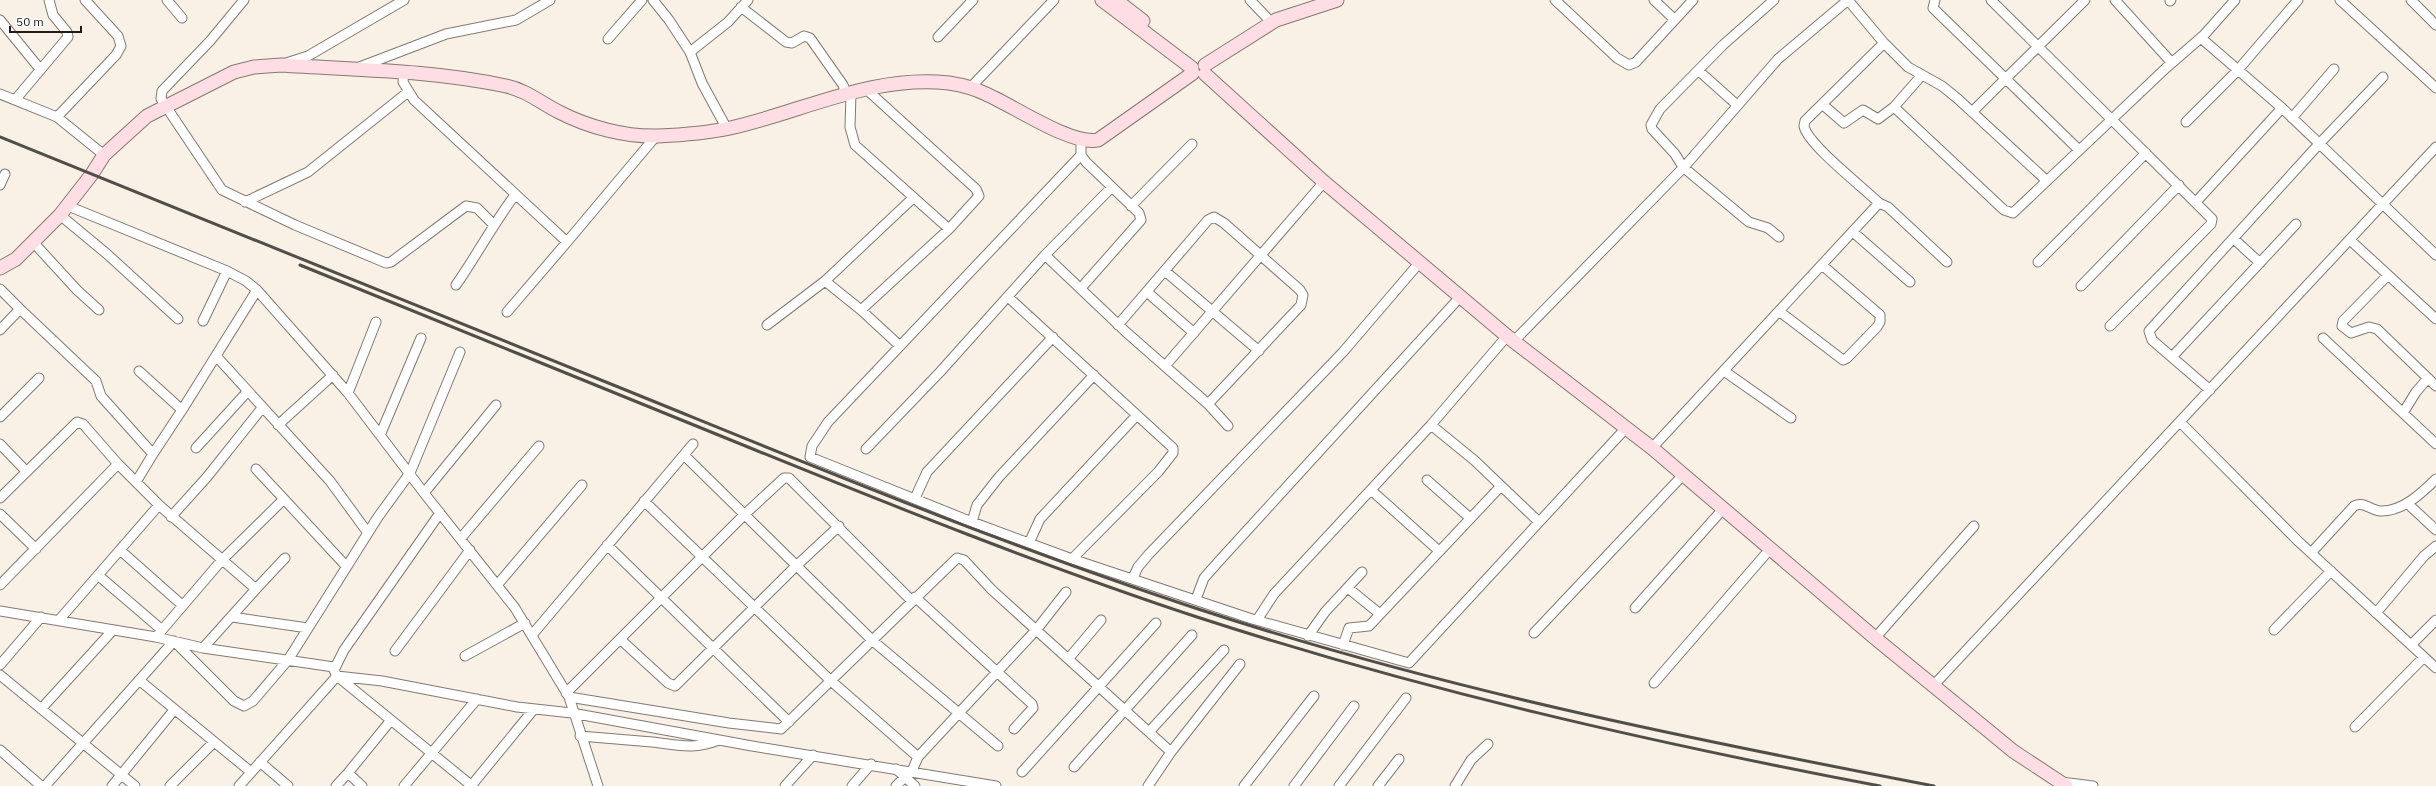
<svg xmlns="http://www.w3.org/2000/svg" width="2436" height="786" viewBox="0 0 2436 786" font-family="'IBM Plex Sans',sans-serif">
  <style>
    .lines { fill: none; stroke-linecap: round; stroke-linejoin: round }
    .street-casing { stroke: #827a72; stroke-width: 11 }
    .secondary-casing { stroke: #827a72; stroke-width: 15 }
    .street { stroke: #fff; stroke-width: 9 }
    .secondary { stroke: #ffdde5; stroke-width: 13 }
    .rail { stroke: #514d48; stroke-width: 3 }
  </style>
  <rect width="100%" height="100%" fill="#f9f0e6"/>
  <g class="lines">
    <defs>
      <path id="street" d="M167,0L182,18
        M244,0L210,41L162,91L161,99L222,190L295,225L386,263L391,262L466,206L477,208L493,224
        M653,0L669,20L690,52L702,83L727,129
        M1250,0L1272,23
        M1555,0L1617,58L1629,65L1636,62L1693,0
        M1654,0L1674,19
        M1774,0L1723,45L1660,109L1651,125L1652,129L1675,154L1683,167L1749,222L1768,228L1779,237
        M1935,0L1933,8L2079,150
        M1991,0L2212,219L2211,224L2110,326
        M2115,0L2172,63
        M2340,0L2436,88
        M2411,0L2436,25
        M2170,1L2171,0
        M741,7L786,42L792,43L804,36L810,38L843,85L847,95
        M0,20L40,69
        M938,37L973,0
        M2201,38L2282,108L2436,255
        M608,39L642,0
        M1884,43L1908,67L1942,86L1958,99L2047,181
        M690,52L728,22L748,0
        M286,63L308,56L404,0
        M357,68L446,34L516,20L550,0
        M404,71L403,82L414,100L567,242L656,136
        M1699,71L1737,105
        M1922,75L1894,107L2004,210L2013,213L2166,68L2204,35L2235,0
        M970,88L1054,0
        M851,93L850,127L855,145L949,229
        M0,94L57,117L104,155
        M15,100L68,37L67,32L53,15L49,0
        M1822,104L1844,123L1863,110L1878,119L1894,107
        M1972,112L2085,0
        M57,117L116,55L121,46L118,36L85,0
        M2292,118L2334,69
        M2186,122L2237,71L2298,0
        M1081,155L828,422L812,446L810,457L972,522L1072,559L1252,619L1409,663L1626,428
        M0,185L5,174
        M245,202L308,172L408,92
        M2196,202L2282,108
        M1879,203L1888,207L1947,262
        M68,206L227,271L246,281L257,290L348,393L424,493L515,608L569,697L598,786
        M1131,206L1192,144
        M60,215L107,254L178,319
        M1853,232L1910,282
        M2234,239L2260,263
        M2350,240L2436,319
        M33,242L77,290L99,310
        M1045,255L1126,332L1208,404L1228,426
        M2038,262L2146,153
        M1165,271L1259,351
        M2388,275L2343,321L2342,326L2351,333L2369,327L2377,329L2436,386
        M825,281L861,310L900,346
        M456,285C477,255 493,224 515,195
        M2081,286L2179,185
        M1081,288L1141,220L1139,213L1086,162L1081,155V140
        M0,289L20,309L0,330
        M1147,292L1194,333
        M1008,297L1173,448V453L1158,472L1072,559
        M20,309L96,381L101,396L153,454L182,410L139,371
        M861,310L949,229L979,196L976,189L866,89
        M1779,311L1843,360L1847,358L1877,327L1880,322V315L1822,265
        M507,312L567,242
        M203,321L227,271
        M767,325L825,281L913,198
        M1118,325L1208,220L1214,217L1224,223L1300,290L1303,295L1301,305L1208,404
        M2323,338L2436,444
        M1514,341L1685,166L1778,59L1848,0
        M217,357L330,481L368,533
        M2172,357L2296,224
        M1165,366L1324,182
        M1724,371L1791,418
        M2210,390L2152,340L2149,331L2319,144L2383,77
        M348,393L376,322
        M182,410L257,290
        M2403,413L2416,392L2428,378
        M0,417L39,378
        M2180,422L2298,541L2436,668
        M278,425L333,375
        M1431,425L1474,460L1539,522
        M381,433L421,338
        M0,444L26,471
        M196,448L247,392
        M1652,448L1879,203C1864,188 1807,144 1804,126L1805,121L1884,43L1848,0
        M866,449L940,372L1045,255L1112,187
        M684,455L873,641L998,746
        M256,469L284,499
        M1427,480L1470,518
        M136,482L153,454
        M1371,490L1439,551
        M424,493L496,405
        M0,498L77,422L83,424L118,464
        M915,498L927,472L1053,337
        M644,501L830,680L918,757
        M2407,503L2436,530
        M440,513L344,650L334,670L337,676L472,786
        M0,514L36,549
        M171,517L207,477L262,408
        M972,522L977,505L999,477L1094,375
        M461,538L539,446
        M1029,543L1040,519L1137,415
        M607,545L789,722
        M120,550L182,605
        M2311,553L2354,506C2364,501 2370,510 2380,511C2402,512 2422,493 2436,479
        M99,576L162,630
        M1133,578L1138,567L1149,554L1343,352L1420,262
        M498,584L582,485
        M0,585L118,464L159,505
        M1348,588L1380,614
        M256,589L285,558
        M915,597L1032,704L1033,708L1014,729
        M1196,599L1204,578L1220,560L1461,296
        M1635,608L1723,509
        M0,611L156,637L203,648L334,667
        M2376,613L2424,556L2436,546
        M232,617L308,628
        M59,620L159,505L256,589L203,648
        M1257,620L1274,594L1431,425L1507,336
        M2274,630L2331,571
        M1534,633L1683,475
        M532,635L693,444
        M1308,636L1325,612L1362,572
        M156,637L221,561L284,499L346,566
        M1875,638L1974,526
        M620,639L668,683L675,686L795,567L839,526
        M1343,645L1349,628L1369,626L1501,486
        M2411,645L2436,620
        M395,651L470,550
        M465,656L525,623
        M1069,658L1101,620
        M0,665L41,617
        M0,675L135,786
        M337,676L382,681L517,707L572,713L752,746L996,786
        M139,680L251,772
        M1654,683L1770,549
        M1933,686L2436,147
        M566,693L744,515L784,478H789L912,601
        M569,697L729,723L781,729L957,558L964,560L992,590L1171,752
        M41,709L113,630
        M2355,727L2424,657
        M1149,732L1224,650
        M580,736C604,738 628,740 652,742C679,745 692,750 719,740
        M0,750L41,786
        M260,762L288,786
        M1074,767L1192,635
        M896,769L915,786
        M912,771L918,757L1037,629L1066,592
        M1022,772L1156,623
        M348,773L391,720
        M2061,782L2093,786
        M45,786L174,641L234,701L244,706L253,701L288,660L378,517L410,473L460,352
        M112,786L174,710
        M170,786L214,742
        M239,786L337,676
        M336,786L348,773L362,786
        M404,786L477,699
        M471,786L534,709
        M785,786L813,755
        M852,786L871,764
        M896,786L905,777
        M1148,786L1171,752L1240,664
        M1244,786L1314,696
        M1294,786L1354,706
        M1339,786L1406,698
        M1378,786L1399,759
        M1455,786L1471,760L1488,744"/>
      <path id="secondary" d="M1102,0L1192,68
        M1116,0L1143,21
        M1205,65L1276,20L1337,0
        M1205,74L1324,182L1507,336L1652,448L1875,638L1990,732L2013,751L2066,786
        M0,268L16,259L60,215L92,174L104,155L147,116L234,72L254,67L281,65C357,70 432,70 506,86C526,90 541,103 559,112C588,127 625,137 658,136C681,135 707,133 730,128C802,112 873,74 949,83C962,85 974,88 986,94C1012,105 1072,146 1098,140L1193,73"/>
    </defs>
    <use href="#street" class="street-casing"/>
    <use href="#secondary" class="secondary-casing"/>
    <use href="#street" class="street"/>
    <use href="#secondary" class="secondary"/>
    <path class="rail" d="M0,137C213,223 426,309 638,395C823,470 1006,546 1195,608C1437,688 1685,738 1934,786
      M300,265C448,325 595,385 743,445C893,506 1043,566 1197,617C1421,690 1649,742 1880,786"/>
  </g>
  <path d="M10 26v6h71v-6" fill="none" stroke="#1e1b18" stroke-width="2"/>
  <text x="16" y="26" font-size="12" fill="#1e1b18" stroke="#ffffff" stroke-width="3" paint-order="stroke">50 m</text>
</svg>
